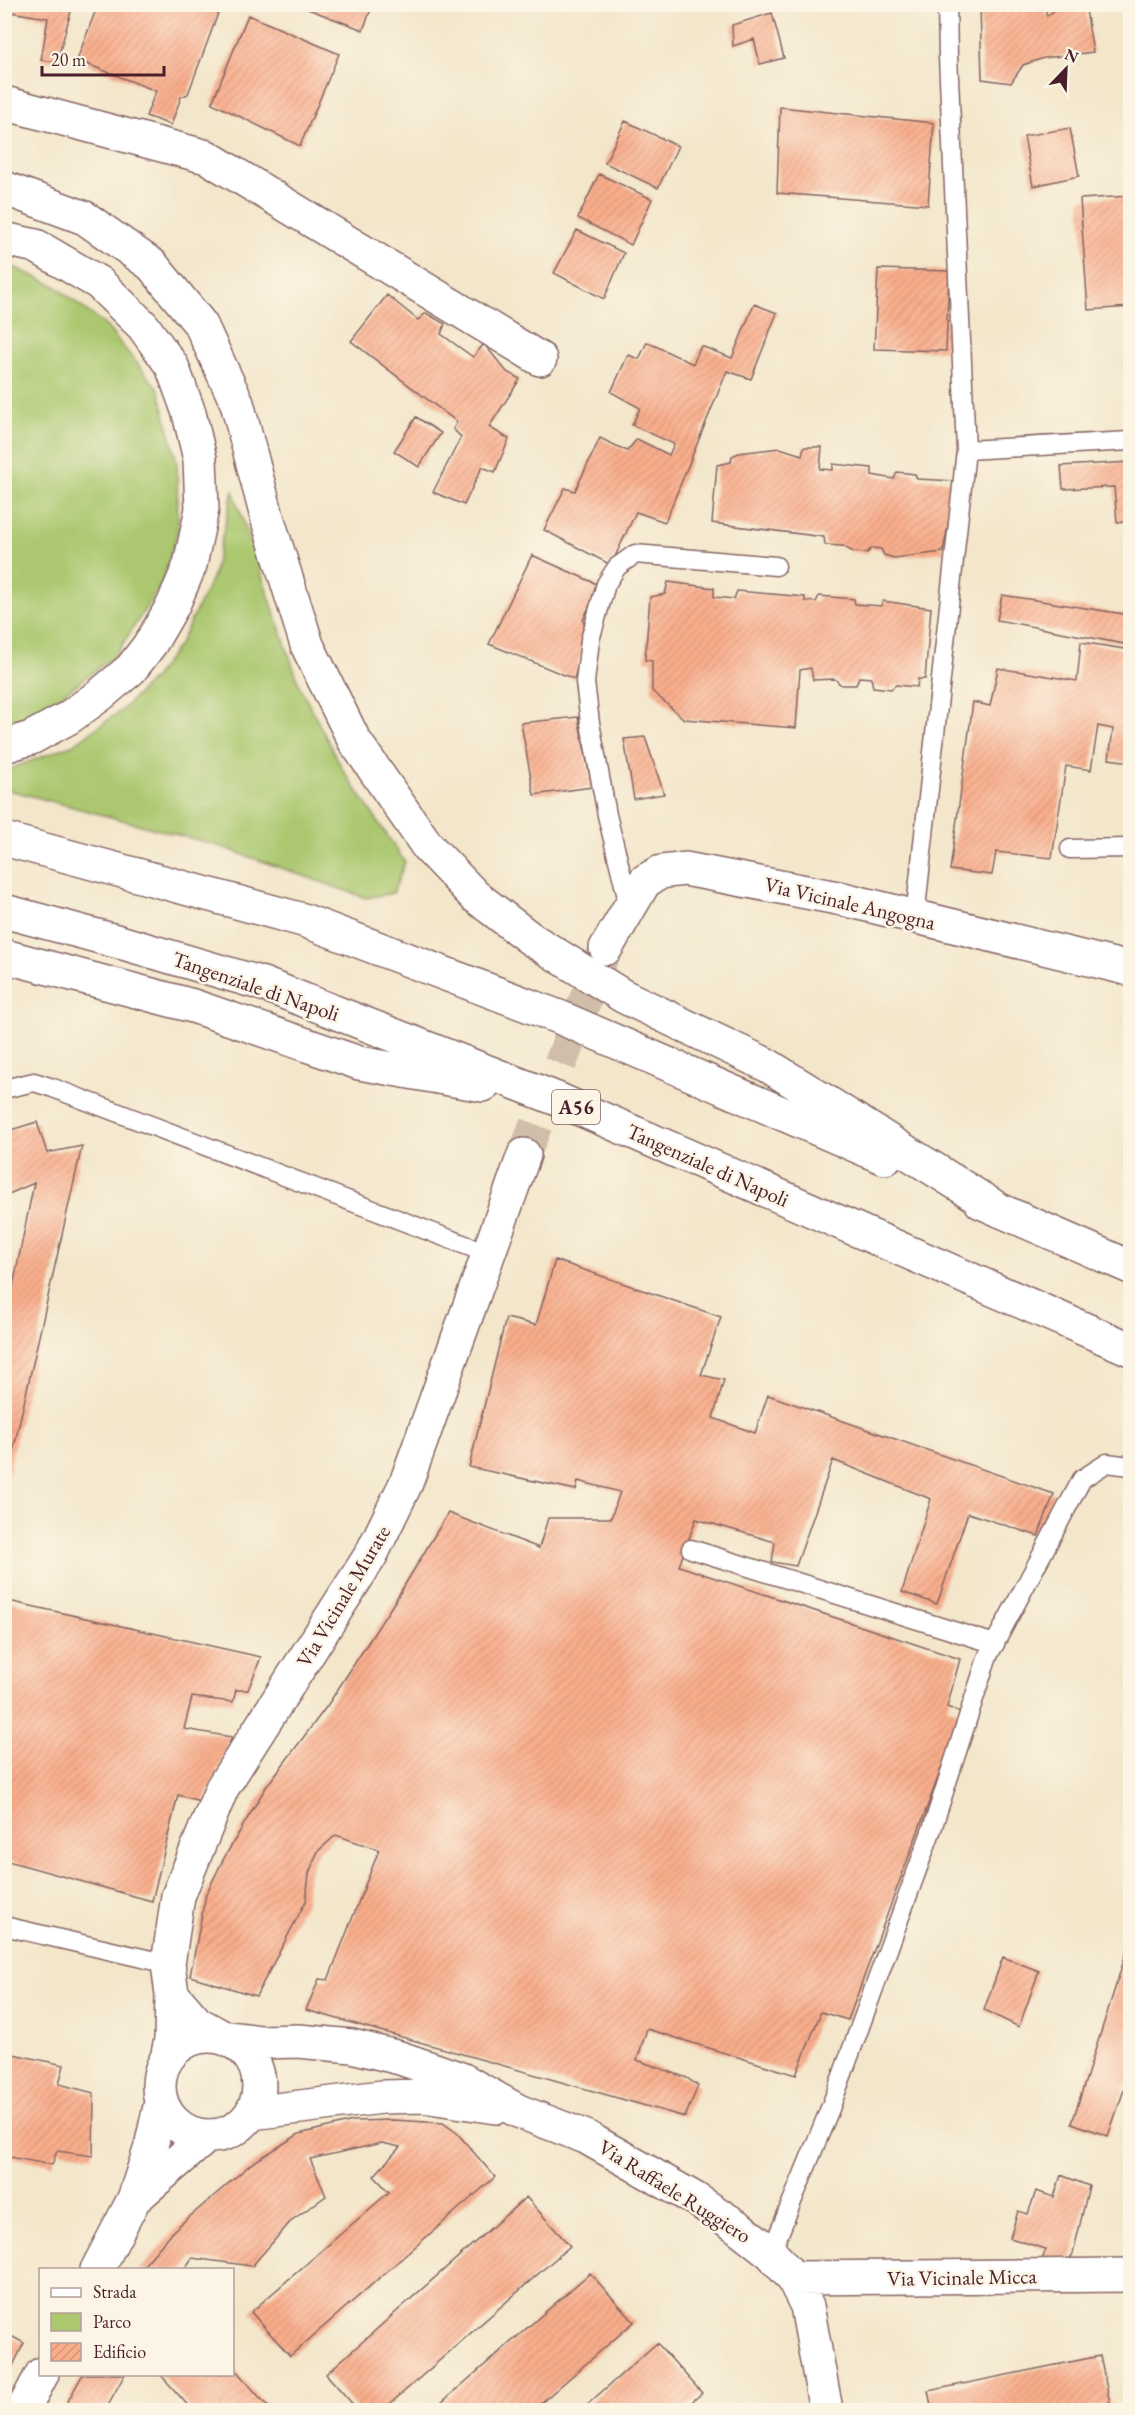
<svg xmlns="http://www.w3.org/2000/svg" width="1135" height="2415" viewBox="0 0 1135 2415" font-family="'EB Garamond',serif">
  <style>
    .green { fill: #abc86f; stroke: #7a744d; stroke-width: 1.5 }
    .building { fill: url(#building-hatch) }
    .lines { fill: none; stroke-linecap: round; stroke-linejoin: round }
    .minor-tunnel { stroke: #d1beaa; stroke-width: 33; stroke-dasharray: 33 16; stroke-linecap: butt }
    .service-casing { stroke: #856563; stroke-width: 21 }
    .minor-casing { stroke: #856563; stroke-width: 36 }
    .motorway-casing { stroke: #856563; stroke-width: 36 }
    .service { stroke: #fff; stroke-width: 18 }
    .minor { stroke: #fff; stroke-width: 33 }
    .motorway { stroke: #fff; stroke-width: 33 }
    .labels { text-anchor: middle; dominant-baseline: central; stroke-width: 5; stroke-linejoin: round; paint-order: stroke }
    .shield { fill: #fcf5e5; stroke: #7f5f63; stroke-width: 1.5 }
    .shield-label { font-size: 20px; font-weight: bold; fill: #4a1f2b }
    .street-label { font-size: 21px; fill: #4a1f2b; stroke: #fcf5e5 }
  </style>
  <defs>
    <pattern id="building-hatch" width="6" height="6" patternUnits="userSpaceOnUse" patternTransform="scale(1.5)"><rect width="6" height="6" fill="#f9ae8c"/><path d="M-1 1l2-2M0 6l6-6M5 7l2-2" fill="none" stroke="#d79579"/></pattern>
  </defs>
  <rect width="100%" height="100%" fill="#fcf5e5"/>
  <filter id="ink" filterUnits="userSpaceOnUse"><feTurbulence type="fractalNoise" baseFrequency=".0167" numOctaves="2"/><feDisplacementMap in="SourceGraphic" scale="12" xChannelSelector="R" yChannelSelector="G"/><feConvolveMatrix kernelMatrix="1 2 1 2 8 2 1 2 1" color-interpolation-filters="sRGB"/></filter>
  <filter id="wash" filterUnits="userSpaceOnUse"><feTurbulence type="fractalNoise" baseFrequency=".008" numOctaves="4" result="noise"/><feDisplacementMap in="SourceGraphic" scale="24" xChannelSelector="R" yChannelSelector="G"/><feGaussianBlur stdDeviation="1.35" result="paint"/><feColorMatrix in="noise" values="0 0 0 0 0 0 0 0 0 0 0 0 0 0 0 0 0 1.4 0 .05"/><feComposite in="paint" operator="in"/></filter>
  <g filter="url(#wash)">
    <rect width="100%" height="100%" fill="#f3e6ca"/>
    <path class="green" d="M5,263L55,286L106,326L159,390L177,462L178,529L162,583L115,656L32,717L5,723Z
      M233,491L300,687L343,770L405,862L393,893L366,898L216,845L5,789V771L74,744L123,709L154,678L180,643L213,576Z"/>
    <g id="blocks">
      <path class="building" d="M4,4H73L57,62L41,60L48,18L4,11Z
        M98,4H202L219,11L188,94L181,97L171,125L146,116L156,91L77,60Z
        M295,4H373L363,30Z
        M980,4H1044L1047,16L1060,6L1085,4L1093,52L1044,58L1023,65L1011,83L982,79Z
        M772,13L784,58L760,64L754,39L733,46L732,25Z
        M248,15L339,54L300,146L212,103Z
        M780,107L934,123L928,205L777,193Z
        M625,121L678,146L658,188L605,163Z
        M1070,128L1079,176L1033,186L1024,136Z
        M599,174L652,199L631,245L578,218Z
        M1130,196V307L1088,310L1080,199Z
        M577,230L624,253L604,299L554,273Z
        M878,269L949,271L946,351L874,349Z
        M387,295L418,320L426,313L445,324L441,334L473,357L484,344L507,372L520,379L489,427L509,439L495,472L482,467L464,505L433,492L461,437L453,429L457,422L351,341Z
        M754,304L777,313L751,379L727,371L665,522L636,512L611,565L544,530L565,488L575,491L600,438L627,451L637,439L669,455L674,444L632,425L640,408L611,392L628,355L639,359L647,342L693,364L701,346L732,358Z
        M416,417L441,433L419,467L394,451Z
        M804,447H822L820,469L833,470V464L872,468V475L894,479L897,472L915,474L917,479L956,481L943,552L894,558L884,555L881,549L872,548L867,553L853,552L843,546L825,545L824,537L712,523L717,465L731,462L732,456L739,453L780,448L802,455Z
        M1130,462V522H1117L1114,487L1063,489L1061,466Z
        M532,555L599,585L583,620L587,631L574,679L489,644Z
        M668,582L714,588V597L734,599L737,591L805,597V601L816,602L819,596L854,599L855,604L881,606L883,601L931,608L925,679H918L917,687L896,685L891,689L873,687L871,678L859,677L856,685H841L835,679L813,680L811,668L800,670L796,728L684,719L652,691V661L645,660L650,597L665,594Z
        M1002,595L1130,615V645L997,620Z
        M1081,642L1130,650V762L1109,759L1113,729L1098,726L1091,770L1066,766L1052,858L996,852L992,875L950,870L973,702L990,706L998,668L1077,681Z
        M578,717L592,787L534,795L521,723Z
        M645,737L664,794L634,799L624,739Z
        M37,1122L47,1153L82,1146L5,1487L4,1310L8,1311L34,1183L4,1196V1132Z
        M555,1260L721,1317L701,1375L724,1380L713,1418L755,1433L768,1395L1054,1494L1038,1536L968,1513L937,1604L902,1592L931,1499L833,1460L796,1566L772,1562L775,1542L696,1519L679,1566L960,1659L947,1707L962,1713L848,2020L821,2012L796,2075L647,2029L637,2060L687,2078L698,2086L685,2117L306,2010L319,1979L328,1980L379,1850L336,1835L318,1851L309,1873L306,1901L256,1996L190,1976L206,1894L224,1858L266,1787L327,1706L395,1601L448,1513L539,1548L548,1518H611L620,1492L578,1481L576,1490L469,1467L506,1318L536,1325Z
        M4,1600L261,1657L248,1690H236L233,1702L192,1697L184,1729L232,1737L204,1802L178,1795L152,1901L4,1860Z
        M1130,1941V2085L1126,2084L1108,2136L1072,2123Z
        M1003,1957L1039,1971L1019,2027L984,2010Z
        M4,2052L64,2065L59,2084L94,2093L93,2156L57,2151L52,2165L4,2156Z
        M393,2120L443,2123L457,2133L495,2177L290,2356L251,2312L389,2192L374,2176L400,2147L382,2143L310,2159L326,2196L292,2220L252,2266L192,2258L184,2270H140L174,2230L251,2164L299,2134L353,2121Z
        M1061,2175L1089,2186L1073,2254L1065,2266L1040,2265L1046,2249L1010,2238L1018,2211L1028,2214L1036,2191L1054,2197Z
        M526,2197L570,2246L383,2410H358L326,2374Z
        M590,2273L634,2322L533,2410H433Z
        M4,2332L24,2343L4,2384Z
        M657,2343L702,2393L683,2410H581Z
        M1100,2356L1110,2403L1092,2407L1093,2410H932L928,2391Z
        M232,2366L271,2410H192L160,2374H232Z
        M83,2374H125L105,2410H63Z"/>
    </g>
  </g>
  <g filter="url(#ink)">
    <use href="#blocks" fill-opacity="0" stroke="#856563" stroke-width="1.5"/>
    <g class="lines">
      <path class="minor-tunnel" d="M524,1155L604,953"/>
      <defs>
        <path id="service" d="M947,4L948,57L966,450
          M1070,849L1130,848
          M629,905L607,815L590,723L585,682L590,640L606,584L617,567L635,554L776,566
          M915,917L966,450L1130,441
          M4,1089L34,1082L53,1088L489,1254
          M691,1549L995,1644
          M4,1926L168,1964
          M771,2253L831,2106L932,1829L987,1658L1082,1479L1107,1463L1130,1466"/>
        <path id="minor" d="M4,103L207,157L540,359
          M606,948L645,881L661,872L685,869L843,899L1130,969
          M172,1994L197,2023L222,2037L261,2042L298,2041L352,2046L400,2058L461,2079L518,2111L586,2137L695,2199L738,2227L771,2253L793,2278L807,2306L826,2410
          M159 2086a50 50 0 1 1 100 0a50 50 0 1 1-100 0Z
          M167,2058L171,2040L172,1994L168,1964L178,1896L222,1788L371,1555L406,1483L524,1155
          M251,2113L382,2097L423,2096L496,2107
          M134,2199L207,2136
          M97,2270L134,2199L151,2147L161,2102
          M793,2278L1130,2275
          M23,2410L42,2374"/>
        <path id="motorway" d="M4,188L85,218L152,265L201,325L237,403L267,517L307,645L354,740L428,847L475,896L531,939L623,996L767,1065L1001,1211
          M4,239L36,246L99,283L143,326L172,366L189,413L200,459L202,509L190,565L173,605L151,643L131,669L100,695L68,718L31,738L4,746
          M4,839L303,920L559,1017L885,1158
          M4,911L123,943L263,984L557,1099L1130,1349
          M4,956L193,1006L359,1063L483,1085
          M981,1202L1130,1267"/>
      </defs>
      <use href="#service" class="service-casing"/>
      <use href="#minor" class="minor-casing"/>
      <use href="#motorway" class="motorway-casing"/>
      <use href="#service" class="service"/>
      <use href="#minor" class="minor"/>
      <use href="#motorway" class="motorway"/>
    </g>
  </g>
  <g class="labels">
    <rect class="shield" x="552" y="1090" width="48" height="34" rx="4.5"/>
    <g class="shield-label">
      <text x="576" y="1107">A56</text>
    </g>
    <g class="street-label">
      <text transform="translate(850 903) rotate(13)">Via Vicinale Angogna</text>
      <text transform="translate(256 986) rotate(19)">Tangenziale di Napoli</text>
      <text transform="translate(708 1165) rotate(24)">Tangenziale di Napoli</text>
      <text transform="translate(343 1596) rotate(-59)">Via Vicinale Murate</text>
      <text transform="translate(675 2191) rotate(32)">Via Raffaele Ruggiero</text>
      <text transform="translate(962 2277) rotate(-1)">Via Vicinale Micca</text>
    </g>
  </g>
  <rect width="1135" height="2415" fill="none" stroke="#fcf5e5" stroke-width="24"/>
  <rect x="39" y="2268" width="195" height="108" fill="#fcf5e5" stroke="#b59f9b" stroke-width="1.5"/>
  <rect x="51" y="2288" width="30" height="9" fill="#ffffff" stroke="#b59f9b" stroke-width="1.5"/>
  <text x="93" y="2298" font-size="18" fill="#4a1f2b">Strada</text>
  <rect x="51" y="2313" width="30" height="18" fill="#abc86f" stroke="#b59f9b" stroke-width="1.5"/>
  <text x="93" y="2328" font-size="18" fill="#4a1f2b">Parco</text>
  <rect x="51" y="2343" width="30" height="18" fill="url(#building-hatch)" stroke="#b59f9b" stroke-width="1.5"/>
  <text x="93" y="2358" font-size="18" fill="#4a1f2b">Edificio</text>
  <g transform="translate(1066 69) rotate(23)" stroke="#fcf5e5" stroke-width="4.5" paint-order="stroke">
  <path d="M0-4.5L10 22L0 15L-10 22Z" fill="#4a1f2b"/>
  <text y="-9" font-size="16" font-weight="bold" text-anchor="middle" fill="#4a1f2b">N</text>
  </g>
  <path d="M42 66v9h122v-9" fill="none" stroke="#4a1f2b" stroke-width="3"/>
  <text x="51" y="66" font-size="18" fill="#4a1f2b" stroke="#fcf5e5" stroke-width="4.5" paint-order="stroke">20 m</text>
</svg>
